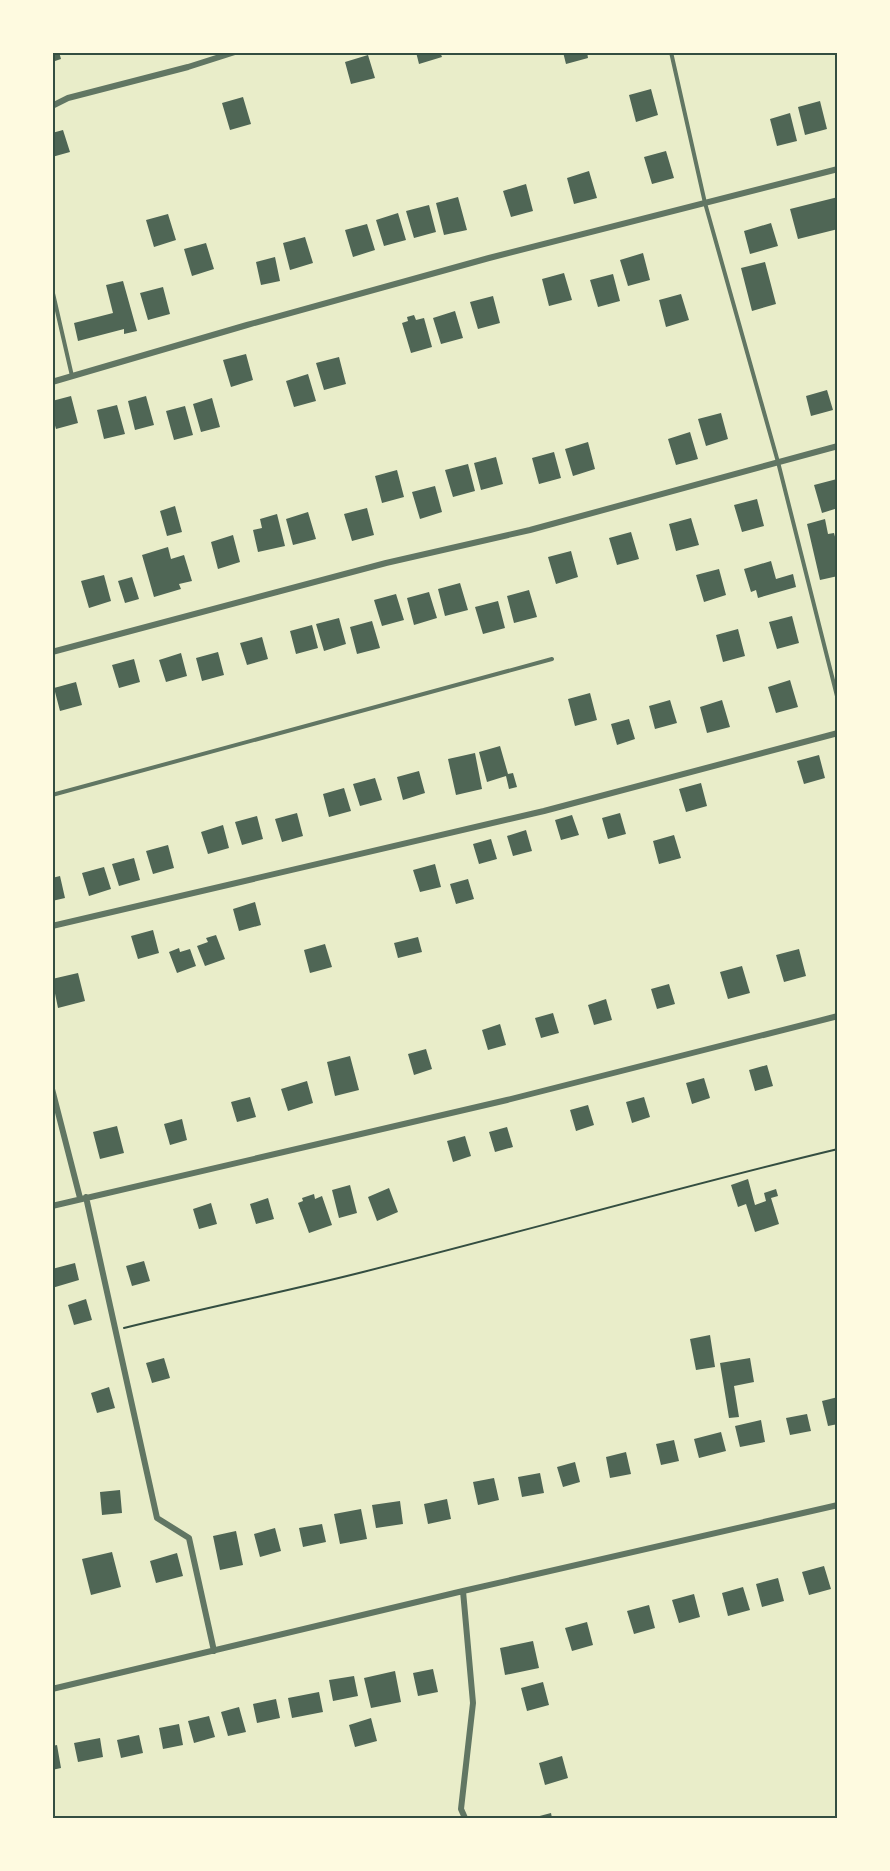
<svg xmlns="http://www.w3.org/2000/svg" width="890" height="1871" viewBox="0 0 890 1871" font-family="Lato,sans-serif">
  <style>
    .building { fill: #4f6655 }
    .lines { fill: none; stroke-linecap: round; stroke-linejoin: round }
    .path { stroke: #344e41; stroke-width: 2 }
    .service { stroke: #617663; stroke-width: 4 }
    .minor { stroke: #617663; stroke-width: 6 }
    .neatline { fill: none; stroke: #344e41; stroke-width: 2 }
  </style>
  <rect width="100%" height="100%" fill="#e9edc9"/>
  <path class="building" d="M52,52H59L61,59L52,62Z
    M416,52H440L442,57L419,64Z
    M563,52H587L588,58L566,64Z
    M368,55L375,78L351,84L345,62Z
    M651,89L658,115L636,122L629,95Z
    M243,97L251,124L230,130L222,103Z
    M820,101L827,129L805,135L798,107Z
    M790,113L797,141L777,146L770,119Z
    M63,130L70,152L52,157V133Z
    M666,151L674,178L652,184L644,157Z
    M589,171L597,198L574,204L567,178Z
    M526,184L533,211L511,217L503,191Z
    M458,197L467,230L444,235L436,203Z
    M838,197V229L798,239L790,209Z
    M429,205L436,232L414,238L406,211Z
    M398,213L406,240L384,246L376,220Z
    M168,214L176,240L154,247L146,220Z
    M771,223L778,246L750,254L744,231Z
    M367,224L375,250L353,257L345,230Z
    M305,237L313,263L290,270L283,243Z
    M206,243L214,269L192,276L184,249Z
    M643,253L650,280L628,286L620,260Z
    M275,257L280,281L261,285L256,262Z
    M765,262L776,304L752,311L741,268Z
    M564,273L572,300L549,306L542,279Z
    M613,274L620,301L598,307L590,280Z
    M123,281L137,331L124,334V329L78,341L74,323L113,313L106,285Z
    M163,287L170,314L148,320L140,293Z
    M681,294L689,320L666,327L659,300Z
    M493,296L500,323L478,329L470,302Z
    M455,311L463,338L441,344L433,318Z
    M414,315L416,320L424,318L432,347L411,353L402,323L408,321L407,317Z
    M246,354L253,380L231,387L223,360Z
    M339,357L346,384L324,390L316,363Z
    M308,374L316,401L294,407L286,381Z
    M827,390L833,410L811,416L806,396Z
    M71,396L78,423L56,429L52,415V401Z
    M146,396L154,425L135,430L128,401Z
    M212,398L220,427L201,432L193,404Z
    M117,405L125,434L104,439L97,410Z
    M185,406L193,435L174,440L166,411Z
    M721,413L728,439L706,446L698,419Z
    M690,432L698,459L676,465L668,439Z
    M588,442L595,469L573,476L565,449Z
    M554,452L561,478L539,484L532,458Z
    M496,457L503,484L481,490L474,463Z
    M468,464L475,491L453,497L445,470Z
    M397,470L404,497L382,503L375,476Z
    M837,479L838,508L822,513L814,485Z
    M435,486L442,512L420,519L412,492Z
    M757,499L764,526L742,532L734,505Z
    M175,506L182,532L167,536L160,511Z
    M367,508L374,535L352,541L344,514Z
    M308,512L316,539L293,545L286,519Z
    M277,514L285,546L258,552L253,530L262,528L260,519Z
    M691,518L699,545L676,551L669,524Z
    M825,519L828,534L834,533L838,548V564H836L838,576L820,580L807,524Z
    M631,532L639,559L617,565L609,538Z
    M233,535L240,562L218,569L211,542Z
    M168,547L171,559L184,555L192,581L179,584L181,589L154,597L142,555Z
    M571,551L578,577L556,584L548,557Z
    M771,561L776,579L793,574L796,587L758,598L756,590L751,592L744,569Z
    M719,569L726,595L704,602L696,575Z
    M104,575L111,601L89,608L81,581Z
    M132,577L139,599L125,603L118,581Z
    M460,583L468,610L445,616L438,589Z
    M529,590L537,617L514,623L507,596Z
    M429,592L437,618L414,625L407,598Z
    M396,594L404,620L382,626L374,600Z
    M498,601L505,628L483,634L475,607Z
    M792,616L799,643L777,649L769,622Z
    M339,618L346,644L324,651L316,624Z
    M372,621L380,648L357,654L350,627Z
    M312,625L318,648L296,654L290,631Z
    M738,629L745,656L723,662L716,635Z
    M262,637L268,659L247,665L240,643Z
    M218,652L224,675L202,681L196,658Z
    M181,653L187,676L166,682L159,660Z
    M134,659L140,682L119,688L112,665Z
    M790,680L798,707L776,713L768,687Z
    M76,682L82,705L60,711L54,688Z
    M590,693L597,720L575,726L568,699Z
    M670,700L677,723L655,729L649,706Z
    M722,700L730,727L707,733L700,707Z
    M629,719L635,739L617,745L611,724Z
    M500,746L508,774L513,773L517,787L509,789L506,776L487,782L479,752Z
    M475,753L482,789L456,795L448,759Z
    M819,755L825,778L804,784L797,761Z
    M419,771L425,793L403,800L397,777Z
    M375,778L382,800L360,806L353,784Z
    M701,783L707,806L686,812L679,789Z
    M344,788L351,811L329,817L323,794Z
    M297,813L303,836L282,842L275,819Z
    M620,813L626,834L608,839L602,818Z
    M572,815L579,835L561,840L555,820Z
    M257,816L263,839L242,845L235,822Z
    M223,825L229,848L208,854L201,832Z
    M526,830L532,851L513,856L507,836Z
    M674,835L681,858L659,864L653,841Z
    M491,839L497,859L479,864L473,844Z
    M168,845L174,868L153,874L146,851Z
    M134,858L140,880L119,886L112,864Z
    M435,864L441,887L420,892L413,870Z
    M104,867L111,889L89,896L82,873Z
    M60,876L65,898L52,901V878Z
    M468,879L474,899L456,904L450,884Z
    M255,902L261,925L239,931L233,909Z
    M153,930L159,953L138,959L131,936Z
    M216,935L225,959L205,966L197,946L208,942L206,938Z
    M418,937L422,952L398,958L394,943Z
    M325,944L332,967L310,973L304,950Z
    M179,948L180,952L190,949L196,966L177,973L169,952Z
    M799,949L806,976L784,982L776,955Z
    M742,966L750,993L728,999L720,972Z
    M78,973L85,1001L58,1008L52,979Z
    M669,984L675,1004L657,1009L651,989Z
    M606,999L612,1020L594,1025L588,1005Z
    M553,1013L559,1033L541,1038L535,1018Z
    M500,1024L506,1045L488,1050L482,1030Z
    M426,1049L432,1069L414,1075L408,1054Z
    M350,1056L359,1090L335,1096L327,1062Z
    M767,1065L773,1086L755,1091L749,1070Z
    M704,1078L710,1098L692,1104L686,1083Z
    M307,1081L313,1103L288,1111L281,1089Z
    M250,1097L256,1117L237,1122L231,1102Z
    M644,1097L650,1117L632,1123L626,1102Z
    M588,1105L594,1125L576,1131L570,1110Z
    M182,1119L187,1140L170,1145L164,1124Z
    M117,1126L124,1153L100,1159L93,1132Z
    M507,1127L513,1147L495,1152L489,1132Z
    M465,1136L471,1156L453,1162L447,1141Z
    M748,1179L755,1205L766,1201L764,1193L776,1189L778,1196L771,1198L779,1224L755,1232L746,1204L738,1207L731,1185Z
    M350,1185L357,1213L339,1218L332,1190Z
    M389,1188L398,1212L377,1221L368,1197Z
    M314,1194L315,1199L322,1196L332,1225L309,1233L298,1203L303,1201L302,1198Z
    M268,1198L274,1219L256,1224L250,1204Z
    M211,1203L217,1224L199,1229L193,1209Z
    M144,1261L150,1281L132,1286L126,1266Z
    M75,1263L79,1280L52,1288V1269Z
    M86,1299L92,1320L74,1325L68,1305Z
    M710,1335L715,1367L696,1370L690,1339Z
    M164,1358L170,1378L152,1383L146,1363Z
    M750,1358L754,1382L734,1386L739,1417L729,1418L720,1363Z
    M109,1387L115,1408L97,1413L91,1393Z
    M838,1397V1424L828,1426L822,1401Z
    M807,1414L811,1431L790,1435L786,1418Z
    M761,1420L765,1442L740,1447L735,1426Z
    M721,1432L726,1451L699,1458L694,1439Z
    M674,1440L679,1461L661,1465L656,1444Z
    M626,1452L631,1474L610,1478L606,1457Z
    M575,1462L580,1482L563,1487L557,1467Z
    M540,1473L544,1493L522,1497L518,1477Z
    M494,1478L499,1500L478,1505L473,1482Z
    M120,1490L122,1513L102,1515L100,1492Z
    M447,1499L451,1519L428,1524L424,1504Z
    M400,1501L403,1524L376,1528L372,1505Z
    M361,1509L367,1539L340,1544L334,1514Z
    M322,1524L326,1542L303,1547L299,1528Z
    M275,1528L281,1551L260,1557L254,1534Z
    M236,1531L243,1565L220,1570L213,1536Z
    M112,1552L121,1587L91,1595L82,1559Z
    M177,1553L183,1576L156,1583L150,1561Z
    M824,1566L831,1589L809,1595L802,1572Z
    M778,1578L784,1601L762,1607L756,1584Z
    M743,1587L750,1610L728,1616L722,1593Z
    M694,1594L700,1617L679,1623L672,1600Z
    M649,1605L655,1628L634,1634L627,1611Z
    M587,1622L593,1645L572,1651L565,1628Z
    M533,1641L539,1668L505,1675L500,1648Z
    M433,1669L438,1692L418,1696L413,1673Z
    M395,1671L401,1702L371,1708L364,1678Z
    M354,1676L358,1696L333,1701L329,1680Z
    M543,1682L549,1705L527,1711L521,1688Z
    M319,1692L323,1712L292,1718L288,1698Z
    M276,1699L280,1718L257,1723L253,1704Z
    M239,1707L246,1732L228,1736L221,1712Z
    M209,1716L215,1737L194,1743L188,1721Z
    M371,1718L377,1741L355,1747L349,1725Z
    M179,1724L183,1745L163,1749L159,1728Z
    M139,1735L143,1753L121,1758L117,1740Z
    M100,1738L103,1757L78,1762L74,1743Z
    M57,1745L61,1768L52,1770V1746Z
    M562,1756L568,1778L545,1785L539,1763Z
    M551,1813L552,1818H532Z"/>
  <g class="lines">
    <path class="path" d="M124,1328C204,1308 284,1292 363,1272C522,1232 679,1187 838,1149"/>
    <path class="service" d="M671,52L705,203L778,462L838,700
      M52,289L72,376
      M52,795L552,659"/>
    <path class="minor" d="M52,106L68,98L188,67L235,52
      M52,382L247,325L489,258L838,169
      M52,652L386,563L530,530L838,446
      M52,926L544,811L838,733
      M52,1089L80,1198
      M86,1197L157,1518L189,1538L214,1651
      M52,1206L507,1100L838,1016
      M463,1591L473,1703L461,1809L465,1818
      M52,1689L463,1591L838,1505"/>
  </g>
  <rect width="890" height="1871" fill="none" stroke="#fefae0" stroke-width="108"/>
  <rect x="54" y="54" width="782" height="1763" class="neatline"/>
</svg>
